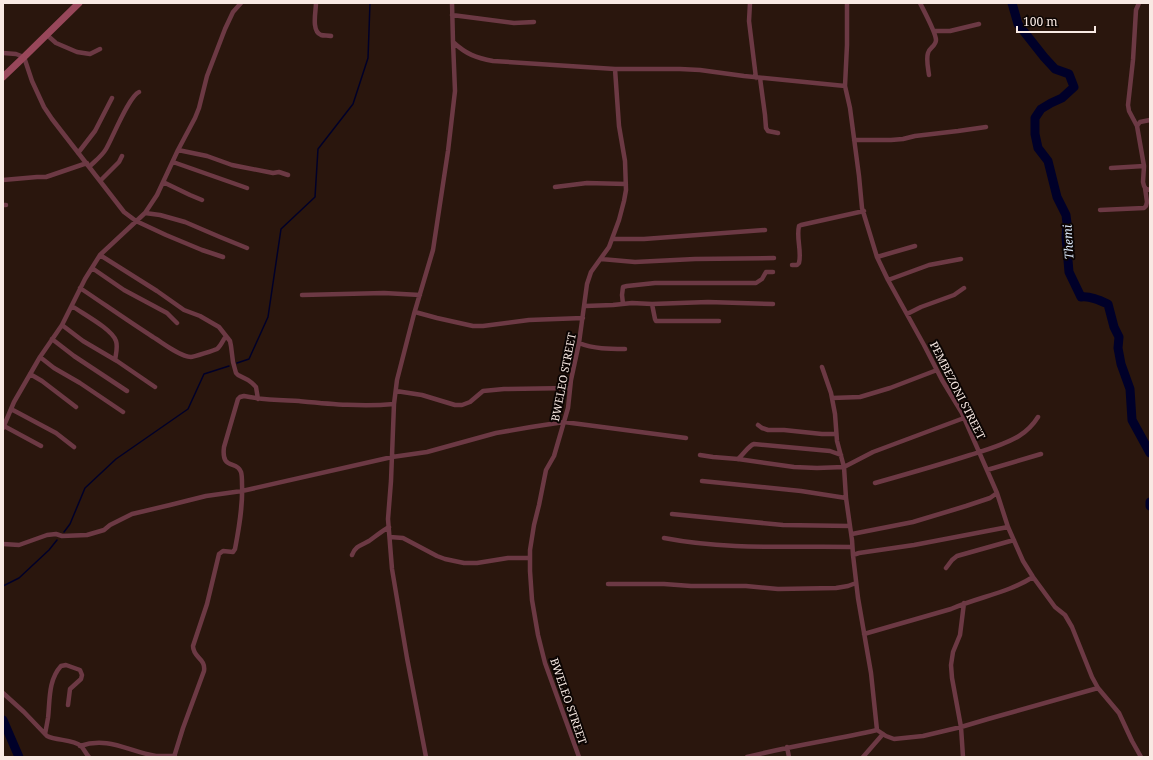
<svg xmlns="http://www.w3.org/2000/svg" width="1153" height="760" viewBox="0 0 1153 760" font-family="'Noto Serif',serif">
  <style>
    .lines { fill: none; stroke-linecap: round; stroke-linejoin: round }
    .stream { stroke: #000029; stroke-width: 1.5 }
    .river { stroke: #000029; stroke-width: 9 }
    .street { stroke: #6c3944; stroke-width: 4.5 }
    .secondary { stroke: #98475a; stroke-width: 7 }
    .labels { text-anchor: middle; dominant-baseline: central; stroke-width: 4; stroke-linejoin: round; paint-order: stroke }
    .street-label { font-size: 11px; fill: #f8e9e3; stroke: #0c0503 }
    .water-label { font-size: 12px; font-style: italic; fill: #d7e4f5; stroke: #0c0503 }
  </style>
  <rect width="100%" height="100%" fill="#2a160d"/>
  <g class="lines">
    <path class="stream" d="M237,363L249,359L268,317L281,229L315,197L318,149L353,104L368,58L370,3
      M64,532L70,524L85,488L116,459L188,409L204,374L229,366
      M3,586L19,578L49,550L57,540"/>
    <path class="river" d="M1012,3L1018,24L1044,57L1055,69L1069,74L1074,87L1062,98L1051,103L1041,109L1035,118V134L1038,148L1048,161L1057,197L1066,215L1067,223L1066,237L1069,272L1081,297C1090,296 1099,300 1108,304L1114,327L1119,337L1118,348L1121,364L1130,389L1132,420L1150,453
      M1150,502V506
      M3,720L19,757"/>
    <path class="street" d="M316,3C316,11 311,31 321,35C324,36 328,35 331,36
      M452,3L453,42C466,54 476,58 493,61L615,69H680L700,70L744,76L845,86
      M750,3L749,21L756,78
      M847,3V45L845,86L850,108L859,176L862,208L877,257L888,280L924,345L942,380L962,413L997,493L1008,527L1023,561L1033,577L1055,607L1065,615L1072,627L1092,677L1098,688L1119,713L1132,741L1141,757
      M920,3C924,11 936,33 936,40C936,46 929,48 928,53C926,59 928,68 929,75
      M452,15L514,23L534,22
      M934,31H950L979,24
      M47,35L56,43L77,52L90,54L100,49
      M3,53L16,54L24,57L32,81L44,107L52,119L124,212L136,221L166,235L202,250L223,257
      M760,78L765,115L766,128L768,131L778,133
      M1150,120L1140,122L1137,126L1144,166L1143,182L1144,186L1146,189L1150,190
      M1137,126L1129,111L1128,105L1133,60L1136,10L1139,3
      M854,140H891L903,139L915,136L958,131L986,127
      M178,150L207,156L232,165L273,173L279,172L288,175
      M78,153L95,131L112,98
      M173,162L247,188
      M89,167C95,161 102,156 106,149C113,137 129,96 139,92
      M1111,168L1144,166
      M3,180L37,177H46L87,163
      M100,181L119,162L122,156
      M163,182L190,195L202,200
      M555,187L587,183L626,184
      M3,205H6
      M1100,210L1144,208L1146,206L1147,202L1145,188
      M145,213L160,215L185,222L220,237L247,248
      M612,239H644L765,230
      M100,255L157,291L184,310L200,316L219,327L230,341L231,346L233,362L236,373L238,375L248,380L252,383L256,387L258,399
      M877,257L915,246
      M601,259L635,262L695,259L774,258
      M792,265H797L799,263C802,251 796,238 799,226L801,225L864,211
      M92,268L124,290L167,313L177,323
      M888,280L929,265L961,259
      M80,288C104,304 128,321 153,337C163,343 179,356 191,357C193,357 215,350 217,349C221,346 223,340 226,336
      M302,295L384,293L420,295
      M623,304L622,295L623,287L627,286L655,283H756L762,279L766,272H773
      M652,304L655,319L656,321H719
      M72,306C83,314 112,329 116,341C118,347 116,354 115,360
      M585,306L613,305L632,303L652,304L708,302L773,304
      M415,312L437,318L473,326H483L529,320L583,318
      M907,314L921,307L954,295L964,288
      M62,325L83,341L117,361L155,387
      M52,339L74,356L127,391
      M579,343C594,349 609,349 625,349
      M40,357L54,368L80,383L123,412
      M822,367L831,393L835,414L837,441L844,467L846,498L852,540L853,555L858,598L871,673L877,730
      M30,374L42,381L76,407
      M396,391L422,395L455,405H462L470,402L483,391L504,389L570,388
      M832,398L860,397L890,388L937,370
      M11,409L56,433L74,447
      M758,425L762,428L768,430H784L822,434H836
      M4,426L41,446
      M3,428L14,402L40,357L62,325L85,279L100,255L145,213L157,195L178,150L195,118L199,108L207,76L225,29L233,12L241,3
      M700,455L713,457L738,459L794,467L817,468L844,467L873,452L964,418
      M738,459C744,454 748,446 754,444L830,451L841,455
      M987,470L1041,454
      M702,481L801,491L846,498
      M875,483C907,474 939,465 970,455C986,450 1004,445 1019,436C1027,431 1033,425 1038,417
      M672,514L783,525L850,526
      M852,534L913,522L966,506L990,498L997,493
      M390,537L403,538L437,556L445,559L464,563H477L508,558H530
      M664,538C726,550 790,546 852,547
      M3,544L19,545L47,535L56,534L62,536L87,535L104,530L110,525L132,514L170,505L206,496L242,491L392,457L427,452L496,433L531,427L564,422L686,438
      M352,555C355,546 362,545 369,541C376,536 382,531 389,527
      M853,555L859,553L914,545L1008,527
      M946,568L952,560L957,556L1014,540
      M608,584H664L691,586H746L778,589L836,588L848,586L856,583
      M864,634L951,609C978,597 1008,593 1033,577
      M3,693L24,712L47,736C57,741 73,739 81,746C84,749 86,754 89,757
      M45,734C46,729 47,724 48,718C50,701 48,680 61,666L66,665L80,670L82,675L81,679L70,689L68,705
      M80,746C109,736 129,752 156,756C163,756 169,756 175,756
      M787,747L789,757
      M174,757L183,728L204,671C206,658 193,658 193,646L207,604L219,554L223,551L233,552L235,549C239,528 243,506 242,484C242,480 242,475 241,472C237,460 221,471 224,447L238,399L240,397L244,396C263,400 280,400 299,401C331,404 362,407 394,404
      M426,757L407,658L392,569L388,519L391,481L394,404L397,380L414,314L433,250L448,151L455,91L453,42
      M579,757L545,663L538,635L532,600L530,571V550L534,525L539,505L546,470L554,456L568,408L571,380L579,343L587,284L591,272L609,247L619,220L624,201L626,190L625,161L619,126L615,69
      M747,757C790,746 834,740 877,730L886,736L894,739L923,736L961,727L988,719L1098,688
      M863,757L883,734
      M963,757L961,727L952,678L951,665L953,652L960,635L964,603"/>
    <path class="secondary" d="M3,77L24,57L79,3"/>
  </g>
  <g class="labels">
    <g class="street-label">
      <text transform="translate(563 377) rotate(-79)">BWELEO STREET</text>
      <text transform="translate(958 390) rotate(63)">PEMBEZONI STREET</text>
      <text transform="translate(569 701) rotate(71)">BWELEO STREET</text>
    </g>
    <g class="water-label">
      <text transform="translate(1068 242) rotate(-93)">Themi</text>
    </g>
  </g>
  <rect width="1153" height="760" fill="none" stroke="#f8e9e3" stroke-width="8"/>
  <path d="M1017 26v6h78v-6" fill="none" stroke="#f8e9e3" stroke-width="2"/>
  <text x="1023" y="26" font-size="12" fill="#f8e9e3" stroke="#0c0503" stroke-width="3" paint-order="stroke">100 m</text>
</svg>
